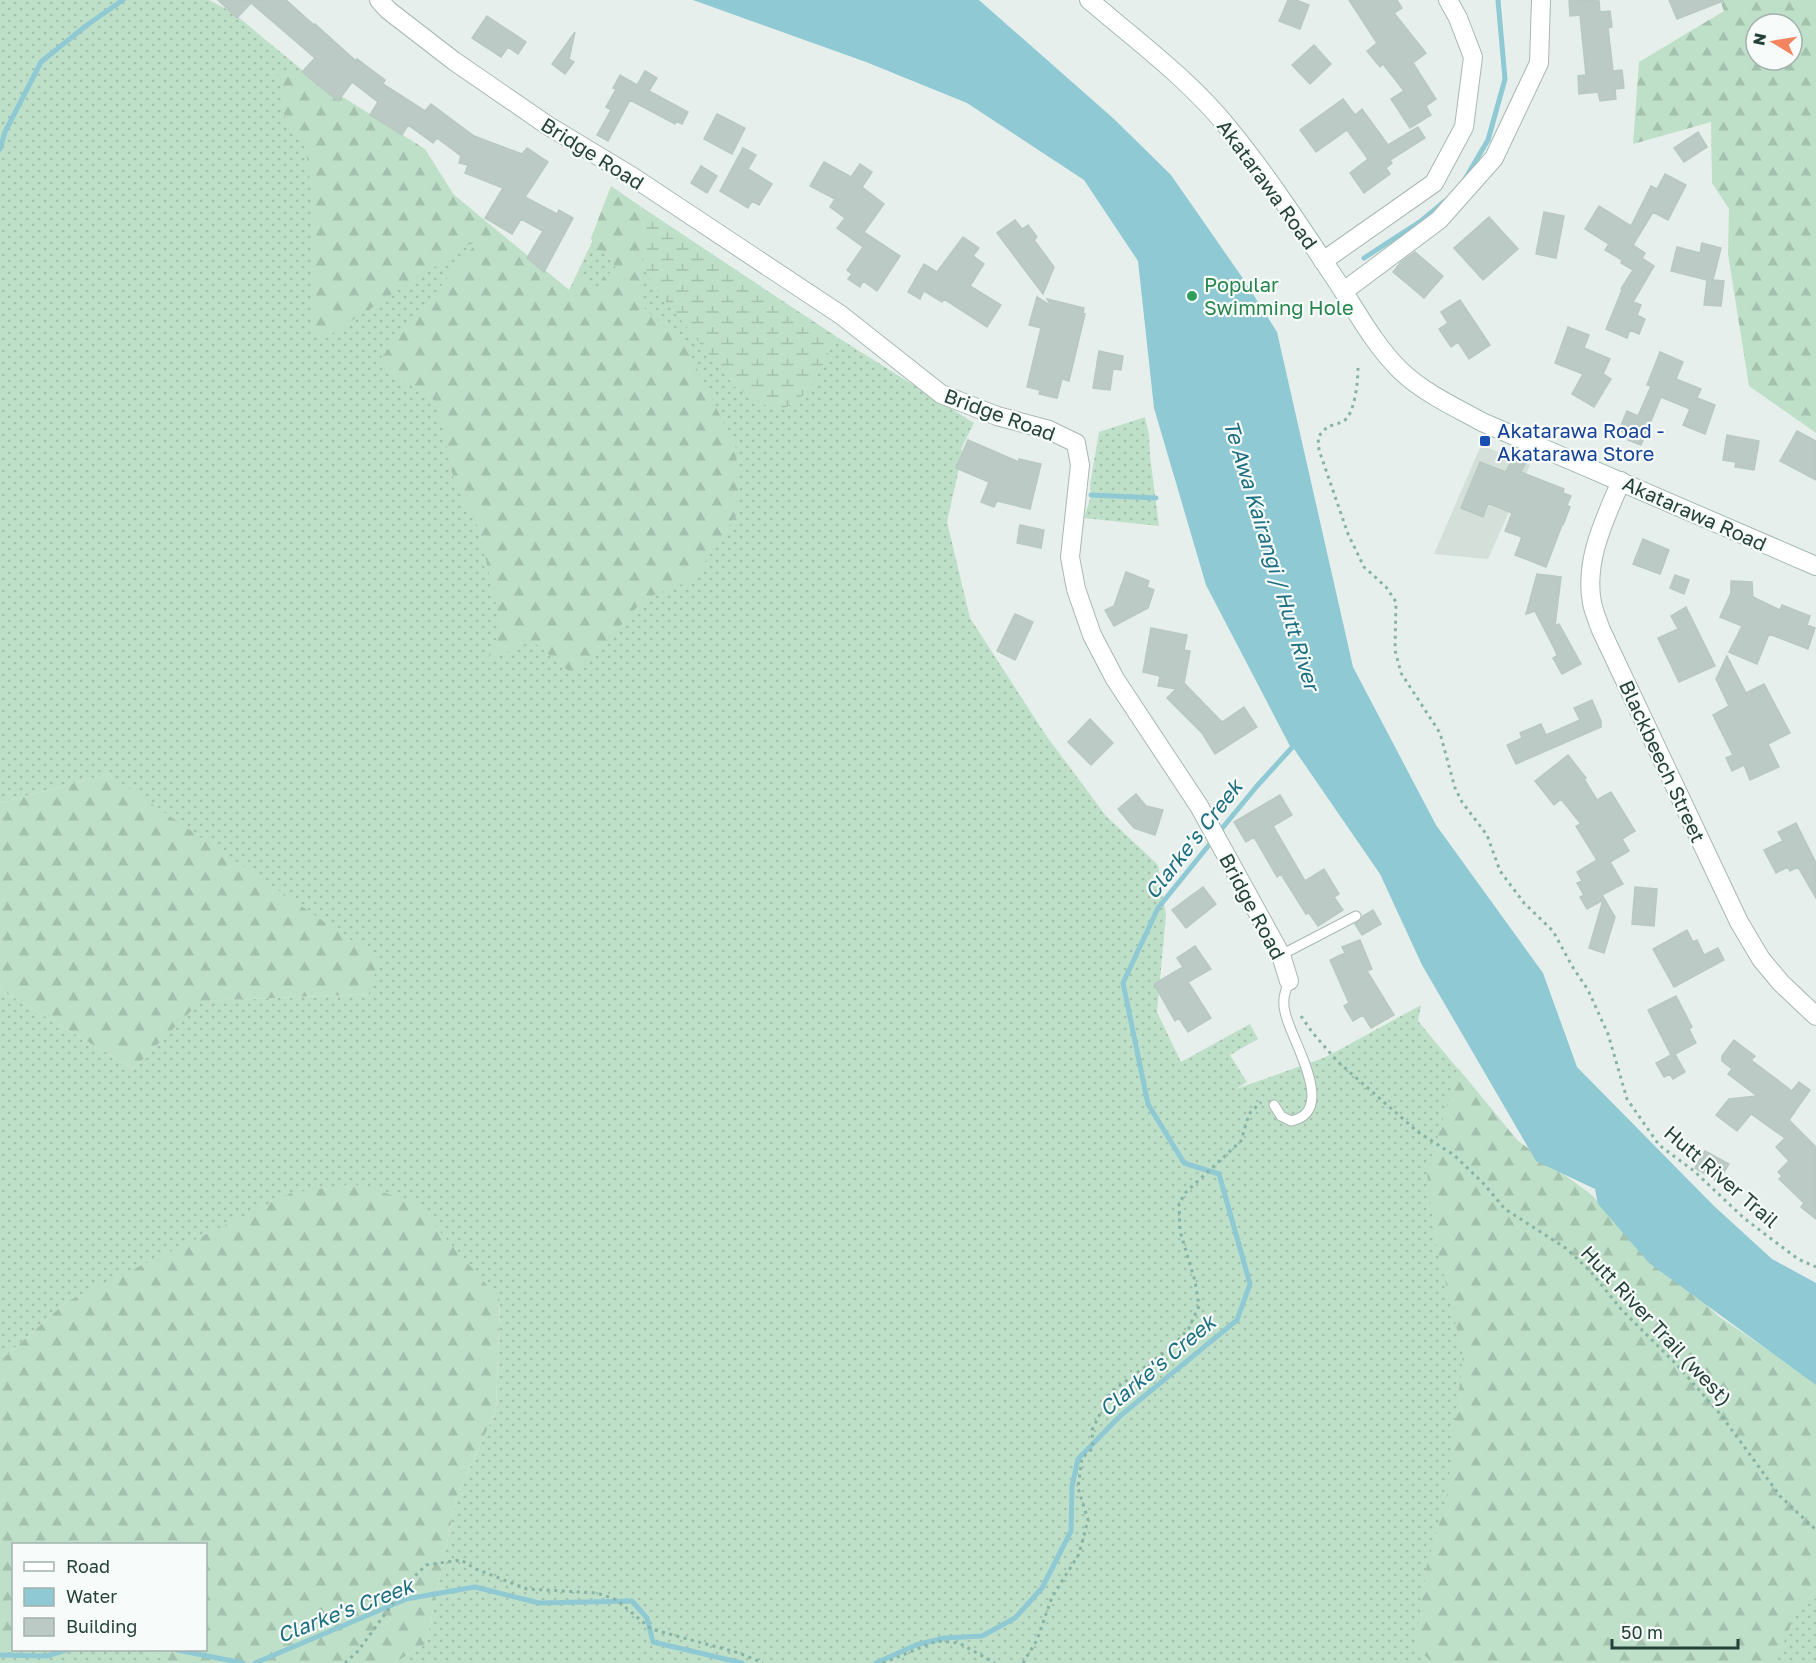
<svg xmlns="http://www.w3.org/2000/svg" width="1816" height="1663" viewBox="0 0 1816 1663" font-family="'Golos Text',sans-serif">
  <style>
    .built { fill: #d4dfda }
    .grass { fill: url(#grass-dots) }
    .forest { fill: url(#forest-firs); fill-rule: evenodd }
    .wetland { fill: url(#wetland-marsh) }
    .water { fill: #8ec9d4 }
    .lines { fill: none; stroke-linecap: round; stroke-linejoin: round }
    .stream { stroke: #8ec9d4; stroke-width: 5 }
    .building { fill: #bbcac4; stroke: #b8c9c2; stroke-width: 1.5 }
    .lane-casing { stroke: #a8b8b2; stroke-width: 11 }
    .street-casing { stroke: #a8b8b2; stroke-width: 20 }
    .secondary-casing { stroke: #a4bbb3; stroke-width: 20 }
    .path { stroke: #86b3a5; stroke-width: 3; stroke-dasharray: 3 4.5; stroke-linecap: butt }
    .lane { stroke: #fff; stroke-width: 9 }
    .street { stroke: #fff; stroke-width: 18 }
    .secondary { stroke: #fff; stroke-width: 18 }
    .leisure-dot { fill: #2e9e5b; stroke: #f7fbf9; stroke-width: 2 }
    .transit-dot { fill: #1a4fb4; stroke: #f7fbf9; stroke-width: 2 }
    .labels { text-anchor: middle; dominant-baseline: central; stroke-width: 4.5; stroke-linejoin: round; paint-order: stroke }
    .street-label { font-size: 20px; fill: #24423a; stroke: #f7fbf9 }
    .leisure-label { font-size: 20px; fill: #27864d; stroke: #f7fbf9; text-anchor: start }
    .transit-label { font-size: 20px; fill: #164399; stroke: #f7fbf9; text-anchor: start }
    .water-label { font-size: 21px; font-style: italic; fill: #1c6f80; stroke: #f7fbf9 }
  </style>
  <defs>
    <pattern id="grass-dots" width="8" height="8" patternUnits="userSpaceOnUse" patternTransform="scale(1.5)"><rect width="8" height="8" fill="#bfe0c8"/><path d="M2 2h.1M6 6h.1" fill="none" stroke="#a4c1ad" stroke-width="1.8" stroke-linecap="round"/></pattern>
    <pattern id="forest-firs" width="22" height="20" patternUnits="userSpaceOnUse" patternTransform="scale(1.5)"><rect width="22" height="20" fill="#bfe0c8"/><path d="M5 1l3.5 6h-7zM16 11l3.5 6h-7z" fill="#a4c1ad"/></pattern>
    <pattern id="wetland-marsh" width="20" height="14" patternUnits="userSpaceOnUse" patternTransform="scale(1.5)"><rect width="20" height="14" fill="#bfe0c8"/><path d="M1 5h8M5 5V1M11 12h8M15 12V8" fill="none" stroke="#a4c1ad"/></pattern>
  </defs>
  <rect width="100%" height="100%" fill="#e6efeb"/>
  <path class="built" d="M1481,445L1530,465L1488,559L1434,554Z"/>
  <path class="grass" d="M0,0H209L232,12L569,290L608,209L718,274L832,346L837,337L974,423L961,449L963,451L947,522L970,618L1045,734L1106,816L1158,865L1166,915L1157,1012L1181,1062L1250,1024L1258,1039L1230,1055L1247,1082L1236,1089L1326,1057L1421,1005L1418,1021L1517,1140L1589,1193L1718,1316L1816,1383V1663H394L426,1644L456,1499L496,1410L500,1300L66,1302L0,1361V989L133,1069L200,1001L369,994L108,774L0,803Z
    M1145,417L1149,435L1150,456L1159,526L1084,518L1091,496L1090,485L1099,432Z
    M15,1650H140L175,1663H0V1654Z"/>
  <path class="forest" d="M1720,0H1816V433L1749,386L1728,254L1729,209L1712,183L1711,122L1633,144L1639,62L1724,11ZM1756,24H1792V60H1756Z
    M278,72L305,73L425,149L454,195L569,290L582,273L597,295L603,277L616,269L609,253L595,249L591,238L611,186L640,206L645,230L641,305L687,348L736,448L739,511L693,580L644,599L576,677L532,641L487,660L501,627L479,529L454,482L437,402L376,364L482,236L325,338L313,328V204L306,149L285,120Z
    M108,774L379,959L369,994L201,1001L133,1069L0,989V803Z
    M1458,1068L1517,1140L1589,1193L1718,1316L1816,1383V1598L1795,1614L1776,1663H1433L1415,1647L1427,1564L1446,1502L1463,1355L1435,1239L1427,1173Z
    M354,1184L413,1201L500,1300L496,1410L456,1499L426,1644L394,1663H175L140,1650H206V1544H14V1650H15L0,1654V1361L66,1302L291,1193Z"/>
  <path class="wetland" d="M640,206L837,337L809,391L778,413L735,387L659,293L642,266L645,230Z"/>
  <path class="water" d="M693,0H979L1114,119L1171,175L1244,280L1277,332L1353,667L1436,825L1543,973L1577,1067L1714,1206L1772,1259L1816,1283V1385L1649,1263L1598,1204L1595,1189L1536,1161L1422,965L1380,874L1294,749L1306,731L1291,748L1206,585L1154,408L1138,261L1084,180L967,103L866,62Z"/>
  <g class="lines">
    <path class="stream" d="M0,149L5,132L41,62L87,25L123,0
      M1465,179L1488,140L1505,79L1498,0
      M1364,258L1421,221L1445,201
      M1091,495L1156,498
      M1219,832L1257,786L1307,731
      M177,1650L243,1663
      M0,1655L47,1656L66,1650
      M255,1663L406,1599L475,1587L539,1603L632,1601L647,1618L653,1642L742,1663
      M876,1663L916,1645L944,1638L982,1636L1015,1618L1042,1588L1071,1531L1072,1486L1078,1459L1120,1416L1237,1320L1250,1284L1219,1174L1184,1163L1148,1104L1123,983L1158,908L1213,840"/>
  </g>
  <path class="building" d="M218,0H286L314,25L315,24L356,61L357,59L385,80L383,84L425,111L431,104L474,136L522,154L527,148L548,162L525,197L557,214L559,210L573,218L544,272L527,258L543,231L521,219L512,234L485,218L503,188L465,173L468,165L459,163L461,156L437,138L433,143L408,125L402,135L370,115L378,102L352,82L338,101L302,72L315,58L251,3L237,18Z
    M1288,0H1296L1309,5L1300,29L1279,21Z
    M1349,0H1397L1402,8L1394,13L1426,53L1413,63L1436,99L1426,106L1431,115L1410,128L1391,99L1404,91L1383,64L1380,67L1367,51L1377,43Z
    M1569,0L1599,1L1600,12L1610,11L1612,27L1608,28L1613,71L1622,70L1624,88L1615,89L1616,99L1600,101L1598,92L1579,94L1578,76L1586,75L1580,15L1570,16Z
    M1669,0H1723V1L1677,19Z
    M487,16L526,42L518,54L508,47L501,57L472,38Z
    M575,32L569,59L574,62L565,74L552,64Z
    M1314,45L1331,64L1310,84L1292,65Z
    M645,71L657,78L649,91L688,112L682,124L676,121L675,124L630,100L608,141L597,135L611,110L606,107L616,89L613,88L620,75L637,85Z
    M1343,99L1355,115L1362,109L1388,145L1418,127L1425,138L1390,160L1392,163L1386,168L1390,174L1364,193L1350,173L1368,159L1347,130L1316,152L1300,130Z
    M717,114L745,128L732,154L704,139Z
    M1698,132L1707,147L1684,162L1674,148Z
    M743,148L756,155L748,169L772,184L759,205L752,201L748,208L720,191Z
    M824,162L851,177L860,164L872,172L862,187L884,204L864,232L900,256L877,291L863,281L860,287L848,279L852,274L847,270L863,247L837,228L845,218L830,207L835,199L810,186Z
    M701,166L717,176L707,193L691,183Z
    M1665,174L1686,185L1668,220L1653,212L1633,245L1645,253L1642,258L1654,266L1633,302L1641,305L1637,315L1645,319L1639,334L1630,330L1627,338L1606,329L1622,290L1621,289L1633,270L1621,263L1622,260L1605,250L1609,244L1585,229L1599,206L1631,226L1651,186L1657,189Z
    M1544,212L1564,216L1556,258L1536,254Z
    M1489,217L1518,249L1483,280L1454,248Z
    M1015,220L1022,229L1028,225L1037,237L1034,240L1054,267L1043,294L997,233Z
    M963,237L979,248L973,256L984,264L970,286L1001,305L987,327L944,299L942,302L924,291L920,299L908,292L924,264L937,272Z
    M1702,243L1721,248L1713,280L1724,281L1721,306L1704,305L1707,280L1671,271L1677,247L1700,253Z
    M1415,252L1443,276L1424,298L1393,272L1401,262Z
    M1037,297L1051,306L1047,299L1084,308L1083,313L1085,314L1069,381L1062,379L1057,398L1039,394L1040,390L1027,387L1041,328L1029,325Z
    M1460,300L1490,345L1469,359L1458,342L1451,347L1439,329L1448,323L1441,312Z
    M1568,327L1589,335L1584,348L1610,359L1603,374L1611,379L1594,407L1572,394L1583,374L1555,363Z
    M1099,351L1123,356L1121,370L1113,369L1110,390L1093,388Z
    M1660,352L1683,362L1676,379L1701,389L1697,398L1715,405L1705,434L1683,425L1690,409L1661,397L1641,445L1628,440L1630,435L1619,430L1627,411L1638,416L1651,386L1647,385Z
    M1797,431L1816,441V480L1780,461Z
    M1727,435L1759,441L1754,470L1735,467L1736,462L1723,460Z
    M968,440L1019,462V459L1041,464L1030,509L997,501L994,507L981,502L989,482L956,468Z
    M1513,457L1526,462L1521,472L1564,489L1563,493L1571,496L1567,505L1570,507L1563,525H1562L1546,567L1515,555L1522,537L1505,531L1512,513L1488,503L1483,517L1461,508L1480,462L1506,472Z
    M1020,525L1044,530L1041,548L1017,543Z
    M1643,539L1669,550L1660,574L1633,564Z
    M1126,572L1149,581L1147,587L1154,590L1148,608L1114,626L1105,610L1114,606Z
    M1537,574L1561,577L1555,626L1559,624L1581,664L1562,674L1553,658L1557,656L1556,652L1535,611L1526,614Z
    M1675,575L1689,580L1684,594L1670,588Z
    M1731,581L1752,582L1753,597L1780,610L1782,605L1810,616L1807,625L1815,628L1808,649L1769,634L1757,664L1729,652L1742,626L1720,617L1731,593Z
    M1686,607L1715,666L1679,682L1658,638L1678,629L1671,616Z
    M1015,614L1033,622L1015,660L997,651Z
    M1151,628L1187,635L1184,650L1190,651L1184,683L1222,722L1244,707L1257,727L1215,754L1202,733L1167,698L1176,689L1158,686L1160,676L1143,672Z
    M1727,656L1746,693L1764,684L1790,733L1768,744L1779,767L1750,780L1744,765L1732,771L1726,758L1733,755L1713,715L1729,706L1716,679Z
    M1592,700L1601,721V727L1516,764L1507,745L1522,738L1520,733L1541,724L1546,735L1580,720L1574,708Z
    M1090,719L1113,743L1091,765L1068,742Z
    M1568,755L1586,778L1584,779L1597,800L1611,792L1635,831L1622,839L1629,851L1610,862L1623,884L1602,895L1615,917L1604,953L1589,948L1603,900L1587,909L1580,897L1584,895L1577,883L1582,881L1577,872L1597,860L1576,826L1581,824L1561,799L1554,805L1535,781Z
    M1136,794L1146,806L1163,810L1155,835L1134,828L1118,809Z
    M1280,795L1292,815L1273,826L1305,881L1324,869L1339,894L1334,897L1343,910L1318,926L1309,913L1306,914L1281,874L1277,877L1254,837L1246,842L1234,822Z
    M1796,823L1816,863V898L1798,867L1790,871L1788,867L1776,873L1764,850L1783,841L1778,832Z
    M1203,887L1216,904L1186,928L1172,910Z
    M1635,887L1657,889L1654,926L1632,924Z
    M1373,910L1381,924L1362,935L1355,924L1361,920L1363,916Z
    M1687,930L1693,942L1697,940L1704,955L1718,948L1724,960L1674,987L1653,949Z
    M1360,940L1372,969L1367,971L1394,1015L1371,1028L1363,1015L1353,1021L1344,1006L1349,1003L1330,960L1345,953L1342,947Z
    M1195,946L1211,969L1188,982L1211,1018L1188,1032L1179,1018L1175,1021L1154,984L1183,967L1177,958Z
    M1676,996L1692,1027L1689,1029L1696,1043L1675,1054L1685,1072L1673,1079L1670,1074L1664,1077L1656,1063L1671,1055L1648,1010Z
    M1734,1040L1755,1056L1751,1060L1792,1091L1799,1082L1810,1090L1789,1120L1816,1147V1219L1801,1207L1804,1203L1779,1179L1782,1176L1778,1172L1789,1161L1776,1147L1785,1138L1751,1114L1737,1131L1716,1115L1729,1099L1757,1096L1728,1074L1732,1069L1722,1061V1056Z
    M1705,1151L1729,1164L1718,1182L1695,1168Z"/>
  <g class="lines">
    <defs>
      <path id="lane" d="M1281,955L1356,916
        M1274,1105L1281,1116L1291,1121C1339,1111 1290,1039 1285,1012C1282,1000 1285,992 1289,981"/>
      <path id="street" d="M379,0L388,10L454,61L547,125L633,177L841,315L941,394L997,416L1049,430L1076,443L1080,465L1070,557L1076,589L1092,635L1115,679L1199,806L1281,955L1289,981
        M1323,261L1434,183L1464,127L1473,57L1458,18L1448,0
        M1344,291L1439,220L1494,158L1539,63L1541,0
        M1621,481C1605,519 1584,560 1592,603C1594,612 1598,622 1601,630L1739,922L1761,959L1781,983L1816,1016"/>
      <path id="secondary" d="M1089,0C1137,41 1190,80 1230,130C1266,174 1298,223 1330,271C1353,304 1372,343 1401,371C1424,393 1455,407 1482,422L1816,566"/>
    </defs>
    <use href="#lane" class="lane-casing"/>
    <use href="#street" class="street-casing"/>
    <use href="#secondary" class="secondary-casing"/>
    <path class="path" d="M1358,368C1358,380 1355,417 1342,422C1327,428 1330,423 1318,437L1319,450L1348,534L1364,567L1386,587L1396,602L1395,650L1401,673L1440,733L1455,788L1462,802L1487,835L1500,871L1524,903L1553,931L1572,966L1588,990L1608,1034L1627,1099L1659,1145L1694,1171L1745,1219L1798,1259L1816,1267
      M1301,1016L1312,1032L1337,1061L1418,1132L1454,1155L1483,1183L1505,1209L1567,1249L1591,1272L1621,1309L1677,1365L1721,1415L1780,1496L1816,1530
      M345,1663L358,1651L407,1584L426,1565L461,1560L476,1569L527,1589L597,1593L617,1600L651,1629L739,1653L763,1663
      M883,1663L937,1641L959,1643L995,1663
      M1023,1663L1037,1640L1052,1597L1079,1554L1088,1520L1078,1488L1082,1458L1093,1448L1092,1430L1111,1392L1173,1346L1189,1328L1199,1306L1195,1281L1180,1231L1179,1204L1185,1193L1241,1141L1249,1114L1261,1102"/>
    <use href="#lane" class="lane"/>
    <use href="#street" class="street"/>
    <use href="#secondary" class="secondary"/>
  </g>
  <circle class="leisure-dot" cx="1192" cy="296" r="6"/>
  <rect class="transit-dot" x="1479" y="435" width="12" height="12" rx="3"/>
  <g class="labels">
    <g class="street-label">
      <text transform="translate(593 153) rotate(32)">Bridge Road</text>
      <text transform="translate(1268 184) rotate(54)">Akatarawa Road</text>
      <text transform="translate(1000 414) rotate(20)">Bridge Road</text>
      <text transform="translate(1695 513) rotate(24)">Akatarawa Road</text>
      <text transform="translate(1663 761) rotate(65)">Blackbeech Street</text>
      <text transform="translate(1253 906) rotate(62)">Bridge Road</text>
      <text transform="translate(1722 1176) rotate(41)">Hutt River Trail</text>
      <text transform="translate(1657 1325) rotate(47)">Hutt River Trail (west)</text>
    </g>
    <g class="leisure-label">
      <text x="1204" y="284">Popular<tspan x="1204" dy="23">Swimming Hole</tspan></text>
    </g>
    <g class="transit-label">
      <text x="1497" y="430">Akatarawa Road -<tspan x="1497" dy="23">Akatarawa Store</tspan></text>
    </g>
    <g class="water-label">
      <text transform="translate(1272 555) rotate(73)">Te Awa Kairangi / Hutt River</text>
      <text transform="translate(1193 839) rotate(-52)">Clarke's Creek</text>
      <text transform="translate(1157 1365) rotate(-40)">Clarke's Creek</text>
      <text transform="translate(345 1610) rotate(-21)">Clarke's Creek</text>
    </g>
  </g>
  <rect x="12" y="1543" width="195" height="108" fill="#f7fbf9" stroke="#a3b1ad" stroke-width="1.5"/>
  <rect x="24" y="1562" width="30" height="9" fill="#ffffff" stroke="#a3b1ad" stroke-width="1.5"/>
  <text x="66" y="1573" font-size="18" fill="#24423a">Road</text>
  <rect x="24" y="1588" width="30" height="18" fill="#8ec9d4" stroke="#a3b1ad" stroke-width="1.5"/>
  <text x="66" y="1603" font-size="18" fill="#24423a">Water</text>
  <rect x="24" y="1618" width="30" height="18" fill="#bbcac4" stroke="#a3b1ad" stroke-width="1.5"/>
  <text x="66" y="1633" font-size="18" fill="#24423a">Building</text>
  <g transform="translate(1774 42) rotate(281)"><circle r="28" fill="#f7fbf9" stroke="#a3b1ad" stroke-width="1.5"/>
  <path d="M0-4.5L10 22L0 15L-10 22Z" fill="#f4845f"/>
  <text y="-9" font-size="16" font-weight="bold" text-anchor="middle" fill="#24423a">N</text>
  </g>
  <path d="M1612 1639v9h126v-9" fill="none" stroke="#24423a" stroke-width="3"/>
  <text x="1621" y="1639" font-size="18" fill="#24423a" stroke="#f7fbf9" stroke-width="4.5" paint-order="stroke">50 m</text>
</svg>
